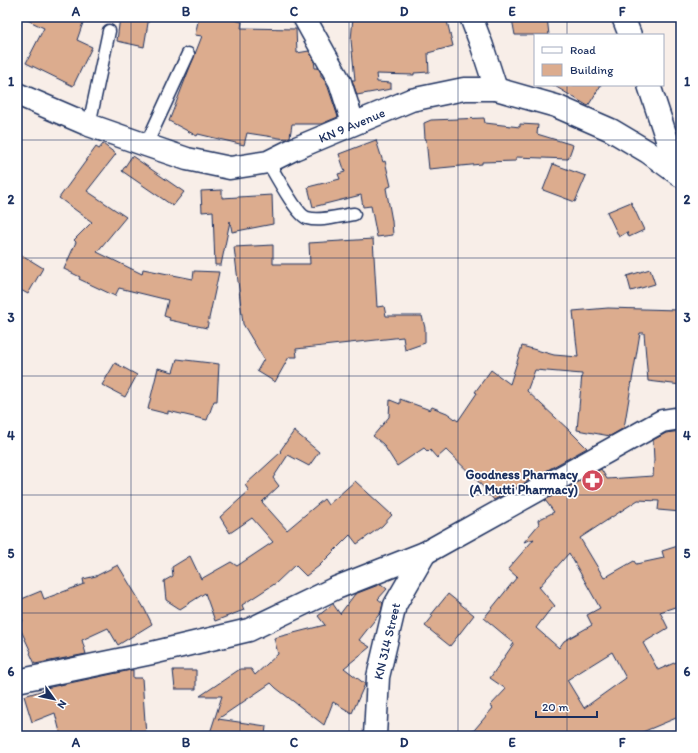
<svg xmlns="http://www.w3.org/2000/svg" width="698" height="753" viewBox="0 0 698 753" font-family="Itim,sans-serif">
  <style>
    .building { fill: #dcac8e; stroke: #1b2f5e; fill-rule: evenodd }
    .lines { fill: none; stroke-linecap: round; stroke-linejoin: round }
    .lane-casing { stroke: #1b2f5e; stroke-width: 15 }
    .street-casing { stroke: #1b2f5e; stroke-width: 25 }
    .lane { stroke: #fff; stroke-width: 12 }
    .street { stroke: #fff; stroke-width: 22 }
    .grid { fill: none; stroke: #1b2f5e; stroke-width: 1; stroke-opacity: 0.55 }
    .labels { text-anchor: middle; dominant-baseline: central; stroke-width: 3.5; stroke-linejoin: round; paint-order: stroke }
    .street-label { font-size: 13px; fill: #1b2f5e; stroke: #fff }
    .poi-label { font-size: 13px; font-weight: bold; fill: #1b2f5e; stroke: #fff; text-anchor: end }
    .neatline { fill: none; stroke: #1b2f5e; stroke-width: 1.5 }
    .grid-label { font-size: 13px; text-anchor: middle; font-weight: bold; fill: #1b2f5e }
  </style>
  <rect width="100%" height="100%" fill="#f8eee8"/>
  <filter id="ink" filterUnits="userSpaceOnUse"><feTurbulence type="fractalNoise" baseFrequency=".025" numOctaves="2"/><feDisplacementMap in="SourceGraphic" scale="8" xChannelSelector="R" yChannelSelector="G"/><feConvolveMatrix kernelMatrix="1 2 1 2 8 2 1 2 1" color-interpolation-filters="sRGB"/></filter>
  <g filter="url(#ink)">
    <path class="building" d="M21,17H85L77,40L92,47L73,86L26,63L44,28Z
      M120,17H149L144,47L117,41Z
      M199,17H224L242,22L241,28L296,29L297,53L309,51L314,60L315,68H318L321,73V77H323L328,87L338,117L321,124H292L290,137L286,139L247,133L244,145L198,134L197,136L169,121L202,36L195,35Z
      M353,17H446L453,46L428,53L429,72L414,73V75L376,74L377,82L391,83V89L357,95L352,80H355L351,40Z
      M521,17H547L549,35H515L512,19Z
      M553,85H601L588,106Z
      M484,118L485,123L520,127V124L538,125L537,134L573,145L568,159L516,157V161L482,162V164L429,169L426,139H425L424,123L431,120Z
      M376,140L383,162L385,161L391,186L386,188L392,221L393,235L377,237L371,206L363,207L361,195L313,207L308,187L340,179L338,174L345,172L339,154Z
      M103,144L116,154L87,191L126,217L97,252L142,274L143,269L193,279L194,271L219,272L207,328L169,320L170,318L164,316L168,300L119,288L115,296L79,279L80,277L64,269L76,242L74,240L92,222L59,198L96,147L99,149Z
      M132,156L184,192L173,206L122,171Z
      M553,164L586,176L575,202L543,190Z
      M222,190V198L272,195L273,224L232,232L230,221L221,265H215L213,211L202,212L201,191Z
      M631,202L644,230L629,237L627,232L619,237L607,212Z
      M373,239L377,307L384,306L386,316H422L425,328V343L405,350L403,337L296,349L297,357H289L275,382L257,371L264,359L243,324L234,247L273,245V264H310L309,243Z
      M17,252L43,268L28,294L17,288Z
      M650,269L655,284L631,291L627,276Z
      M608,308L677,310V312H681V385L648,381L644,333H640L624,428L610,436L577,430L582,374L535,370L527,391L570,431L587,448L494,500L476,479L446,450L437,458L430,450L428,452L424,448L397,466L383,444L373,436L389,417L390,400L400,404V399L430,410L432,407L447,413L458,421L477,393L475,392L491,370L510,384L522,346L554,355L578,357L573,311Z
      M177,359L219,364L217,401H214L207,420L168,411V414L148,409L158,368L173,372Z
      M115,363L137,375L125,397L102,385Z
      M294,431L319,452L309,466L288,455L273,478L279,486L262,502L287,530L324,499L328,505L355,481L392,515L382,526L357,544L350,535L319,566L306,576L295,565L276,583L242,605L244,610L215,621L205,593L180,609L166,600L164,581L173,576L172,567L190,556L201,579L231,562L237,566L273,542L252,518L230,533L220,517L249,491L245,485L281,452L280,451Z
      M681,431V512L658,510L659,501L638,500L580,538L604,578L634,561L636,564L664,558L662,551L681,545V605L660,612L668,628L643,643L658,670L681,660V716L633,736H469L493,708L490,706L506,689L490,678L514,643L484,618L517,577L508,569L534,539L524,542L539,524L538,520L554,512L545,500L601,469L607,479L653,476L654,460L653,440L666,433ZM569,553L600,608L587,615L592,625L564,641L559,648L536,628L549,611L555,606L539,587ZM612,652L626,678L584,708L567,680Z
      M118,565L144,608L152,624L118,645L108,628L82,640L86,654L35,664L30,653L31,652L18,624L23,621L17,607V601L41,591L44,599L84,584L83,579L96,576Z
      M381,584L387,589L378,599L383,603L381,612L359,640L370,647L344,668L365,684L352,713L333,702L324,725L276,688L271,683L218,719L266,726L265,736H209L222,696H200L240,669H251L255,675L278,654L274,638L325,625L318,616L333,604L340,614L355,594Z
      M448,594L474,615L450,646L425,626L433,616L431,615Z
      M131,670H133V678H142L146,736H61L55,713L32,722L24,696L47,689L46,688Z
      M173,670H196V689H175Z"/>
    <g class="lines">
      <defs>
        <path id="lane" d="M89,125L109,31
          M146,145L188,54
          M268,162C274,172 297,215 307,218C321,222 339,216 354,214"/>
        <g id="street">
          <path d="M304,17L340,82L353,123"/>
          <path d="M471,17L482,46L496,89"/>
          <path d="M623,17L630,35"/>
          <path d="M649,85L678,173"/>
          <path id="s1" d="M17,94L89,125L146,145L187,159L230,168L268,162L294,149L411,100L464,89H496L556,106L611,130L648,152L681,176"/>
          <path d="M17,681L152,653L249,630L336,588L425,553L662,421L681,418"/>
          <path id="s2" d="M375,736L378,677L395,605L425,553"/>
        </g>
      </defs>
      <use href="#lane" class="lane-casing"/>
      <use href="#street" class="street-casing"/>
      <use href="#lane" class="lane"/>
      <use href="#street" class="street"/>
    </g>
  </g>
  <path class="grid" d="M131,17V736M240,17V736M349,17V736M458,17V736M567,17V35M567,85V736M17,140H681M17,258H681M17,376H681M17,495H681M17,613H681"/>
  <defs>
    <symbol id="pharmacy-disc" viewBox="-11 -11 22 22"><circle r="9.5" fill="#d1495b" stroke="#fff"/><path d="M-2-6h4v4h4v4h-4v4h-4v-4h-4v-4h4Z" fill="#fff"/></symbol>
  </defs>
  <g fill-rule="evenodd">
    <use href="#pharmacy-disc" x="580" y="468" width="25" height="25"/>
  </g>
  <g class="labels">
    <g class="street-label">
      <text stroke="none"><textPath href="#s1" startOffset="356">KN 9 Avenue</textPath></text>
      <text stroke="none"><textPath href="#s2" startOffset="96">KN 314 Street</textPath></text>
    </g>
    <g class="poi-label">
      <text x="578" y="474">Goodness Pharmacy<tspan x="578" dy="15">(A Mutti Pharmacy)</tspan></text>
    </g>
  </g>
  <rect width="698" height="753" fill="none" stroke="#fff" stroke-width="44"/>
  <rect x="534" y="34" width="130" height="52" fill="#ffffff" stroke="#a4acbf"/>
  <rect x="542" y="47" width="20" height="6" fill="#ffffff" stroke="#a4acbf"/>
  <text x="570" y="54" font-size="12" fill="#1b2f5e">Road</text>
  <rect x="542" y="64" width="20" height="12" fill="#dcac8e" stroke="#a4acbf"/>
  <text x="570" y="74" font-size="12" fill="#1b2f5e">Building</text>
  <g transform="translate(54 699) rotate(123)" stroke="#ffffff" stroke-width="3" paint-order="stroke">
  <path d="M0-3L7 15L0 10L-7 15Z" fill="#1b2f5e"/>
  <text y="-6" font-size="11" font-weight="bold" text-anchor="middle" fill="#1b2f5e">N</text>
  </g>
  <path d="M536 711v6h61v-6" fill="none" stroke="#1b2f5e" stroke-width="2"/>
  <text x="542" y="711" font-size="12" fill="#1b2f5e" stroke="#ffffff" stroke-width="3" paint-order="stroke">20 m</text>
  <rect x="22" y="22" width="654" height="709" class="neatline"/>
  <g class="grid-label">
    <text x="76" y="16">A</text>
    <text x="186" y="16">B</text>
    <text x="294" y="16">C</text>
    <text x="404" y="16">D</text>
    <text x="512" y="16">E</text>
    <text x="622" y="16">F</text>
    <text x="11" y="86">1</text>
    <text x="687" y="86">1</text>
    <text x="11" y="204">2</text>
    <text x="687" y="204">2</text>
    <text x="11" y="322">3</text>
    <text x="687" y="322">3</text>
    <text x="11" y="440">4</text>
    <text x="687" y="440">4</text>
    <text x="11" y="558">5</text>
    <text x="687" y="558">5</text>
    <text x="11" y="676">6</text>
    <text x="687" y="676">6</text>
    <text x="76" y="747">A</text>
    <text x="186" y="747">B</text>
    <text x="294" y="747">C</text>
    <text x="404" y="747">D</text>
    <text x="512" y="747">E</text>
    <text x="622" y="747">F</text>
  </g>
</svg>
